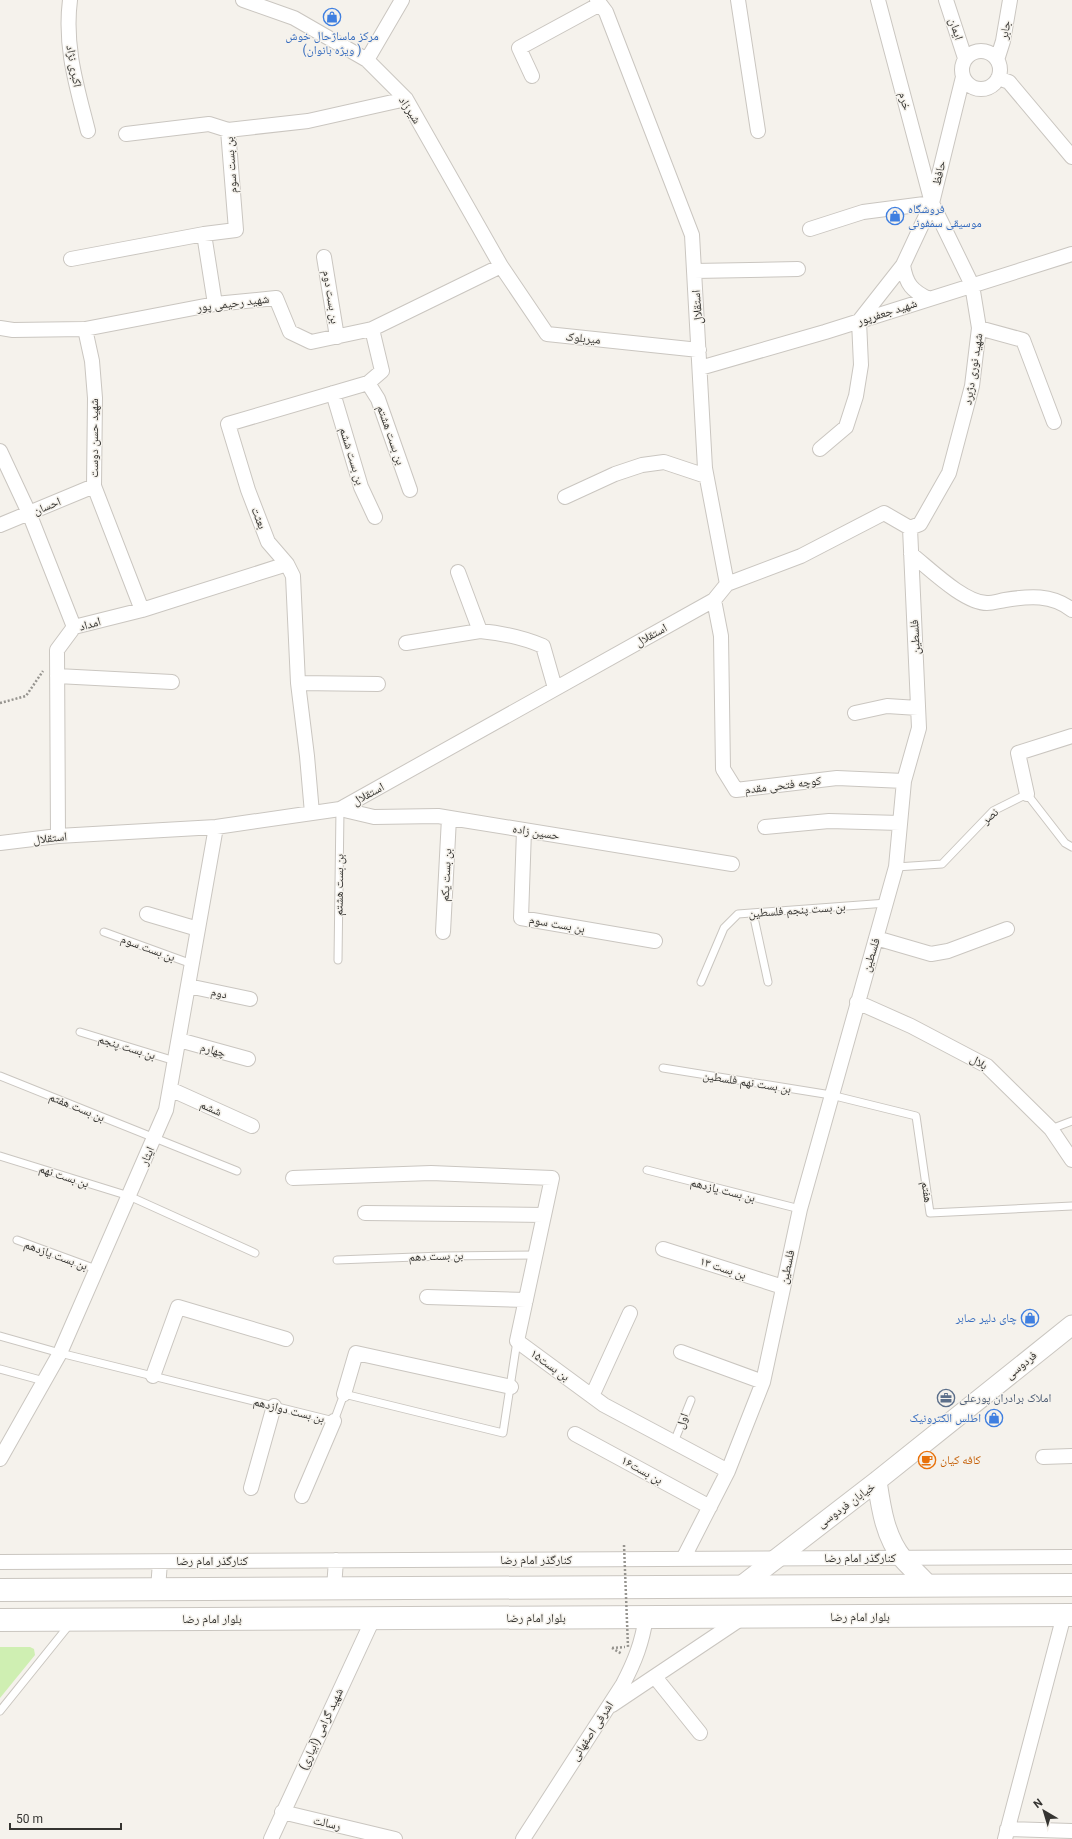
<svg xmlns="http://www.w3.org/2000/svg" width="1072" height="1839" viewBox="0 0 1072 1839" font-family="Roboto,'Noto Naskh Arabic',sans-serif">
  <style>
    .green { fill: #cfefb2 }
    .lines { fill: none; stroke-linecap: round; stroke-linejoin: round }
    .service-casing { stroke: #cac6c0; stroke-width: 9 }
    .minor-casing { stroke: #cac6c0; stroke-width: 16 }
    .secondary-casing { stroke: #cac6c0; stroke-width: 21 }
    .trunk-casing { stroke: #cac6c0; stroke-width: 24 }
    .path { stroke: #96948f; stroke-width: 2.5; stroke-dasharray: 2 2; stroke-linecap: butt }
    .service { stroke: #fff; stroke-width: 7 }
    .minor { stroke: #fff; stroke-width: 14 }
    .secondary { stroke: #fff; stroke-width: 19 }
    .trunk { stroke: #fff; stroke-width: 22 }
    .path-bridge { stroke: #96948f; stroke-width: 2.5; stroke-dasharray: 2 2; stroke-linecap: butt }
    .labels { text-anchor: middle; dominant-baseline: central; stroke-width: 3; stroke-linejoin: round; paint-order: stroke }
    .street-label { font-size: 12px; fill: #353431; stroke: #f5f2ec }
    .shop-label { font-size: 12px; fill: #366cbe; stroke: #f5f2ec; text-anchor: end }
    .service-label { font-size: 12px; fill: #4e5e75; stroke: #f5f2ec; text-anchor: start }
    .food-label { font-size: 12px; fill: #c56008; stroke: #f5f2ec; text-anchor: start }
  </style>
  <rect width="100%" height="100%" fill="#f5f2ec"/>
  <path class="green" d="M0,1647H30L34,1649L35,1655L0,1698Z"/>
  <g class="lines">
    <defs>
      <path id="service" d="M896,867L942,864L993,811L1027,794L1065,843L1072,847
        M753,913L768,982
        M104,932L192,964
        M338,960L340,809
        M701,982L724,928L738,914L887,903
        M80,1032L175,1061
        M663,1068L831,1095L916,1116L930,1213L1072,1206
        M0,1076L237,1171
        M1051,1129L1072,1121
        M0,1156L129,1196L255,1253
        M647,1170L800,1209
        M17,1240L96,1269
        M337,1260L442,1256L536,1255
        M0,1336L60,1353L334,1421L344,1394L503,1433L517,1341
        M0,1369L44,1381
        M674,1442L691,1400
        M0,1711L70,1624"/>
      <path id="minor" d="M70,0C64,47 77,87 88,131
        M243,0L294,18L367,60L406,99L501,266L547,334L699,350
        M597,0L606,12L692,235L705,468L727,584
        M738,0L758,131
        M878,0L932,203L972,285L979,328L972,386L949,473L920,524L910,528
        M946,0L965,58
        M962 70a19 19 0 1 1 38 0a19 19 0 1 1-38 0Z
        M367,60L402,0
        M997,60L1003,41L1010,0
        M532,76L519,48L600,4
        M998,78L1009,82L1072,157
        M126,134L209,124L228,130
        M810,229L863,212L932,203
        M324,257L337,337
        M71,259L204,234
        M903,265C906,284 912,291 929,299
        M694,271L798,269
        M215,304L204,234L236,230L228,130L308,121L406,99
        M859,321L903,265L932,203L963,77
        M0,328L13,330L85,329L215,304L276,298L290,332L311,342L372,329L501,266
        M979,328L1023,340L1054,422
        M85,329L92,361L95,398L94,486L142,610
        M700,368L825,332L1072,254
        M368,383L378,399L410,490
        M333,393L361,487L375,517
        M820,449L846,427L856,396L861,365L859,321
        M0,451L29,513L74,627
        M565,497L615,474L642,465L664,462L706,476
        M0,525L94,486
        M911,554C929,568 964,603 987,603C993,603 999,601 1005,600C1029,596 1052,594 1072,610
        M458,572L480,631C502,633 522,637 543,646L555,688
        M714,600L721,636L723,769L736,790L837,778L904,781
        M406,643L480,631
        M57,676L172,682
        M298,683L378,684
        M855,713L887,706L918,708
        M1027,794L1018,753L1072,736
        M340,809L374,817L438,816L732,864
        M312,813L307,756L298,683L293,576L287,564L268,542L248,490L228,424L368,383L382,371L372,329
        M765,827L829,821L900,823
        M524,830L521,918L655,941
        M58,836L57,650L74,627L142,610L287,564
        M0,843L58,836L216,827L340,809L714,600L727,584L801,556L884,513L910,528L919,728L904,781L896,867L800,1209L763,1382L728,1471L683,1559
        M147,914L198,929
        M443,932L449,818
        M876,938L931,954L948,951L1007,929
        M188,986L250,999
        M857,1002L911,1026L987,1066L1051,1129L1072,1160
        M179,1040L248,1059
        M170,1089L252,1126
        M293,1178L431,1173L552,1178L517,1341L604,1405L728,1471
        M365,1213L544,1215
        M663,1249L783,1287
        M427,1297L526,1300
        M681,1352L763,1382
        M153,1376L178,1307L286,1339
        M344,1394L356,1353L511,1387
        M592,1396L630,1313
        M575,1434L710,1507
        M1043,1457L1072,1456
        M0,1459L60,1353L166,1110L216,827
        M251,1488L274,1406
        M302,1496L334,1421
        M0,1562L1072,1557
        M334,1588L336,1560
        M158,1589L160,1562
        M655,1677L700,1733
        M612,1705L742,1618
        M282,1812L395,1839
        M1007,1829L1072,1831
        M271,1839L373,1619
        M523,1839L623,1684C635,1661 642,1643 646,1617
        M1005,1839L1064,1615"/>
      <path id="secondary" d="M877,1481C881,1508 885,1537 903,1559C911,1568 921,1577 929,1586
        M741,1586L877,1481L1072,1325"/>
      <path id="trunk" d="M0,1590L1072,1585
        M0,1620L1072,1615"/>
    </defs>
    <use href="#service" class="service-casing"/>
    <use href="#minor" class="minor-casing"/>
    <use href="#secondary" class="secondary-casing"/>
    <use href="#trunk" class="trunk-casing"/>
    <path class="path" d="M0,703L26,696L43,671
      M612,1648L622,1654
      M612,1648L625,1647"/>
    <use href="#service" class="service"/>
    <use href="#minor" class="minor"/>
    <use href="#secondary" class="secondary"/>
    <use href="#trunk" class="trunk"/>
    <path class="path-bridge" d="M624,1545L628,1647"/>
  </g>
  <defs>
    <symbol id="shop-ring" viewBox="-11 -11 22 22"><circle r="9.5" fill="#f5f2ec" stroke="#3f7fe0" stroke-width="1.5"/><path d="M-5-2.5h2.3a2.7 3.5 0 0 1 5.4 0H5L5.5 6h-11ZM-1.5-2.5h3a1.5 2.3 0 0 0-3 0Z" fill="#3f7fe0"/></symbol>
    <symbol id="office-ring" viewBox="-11 -11 22 22"><circle r="9.5" fill="#f5f2ec" stroke="#5c6f8a" stroke-width="1.5"/><path d="M-6-3h4V-5.5h4V-3h4V5H-6ZM-1-4.5V-3h2v-1.5ZM-6 0V1H6V0Z" fill="#5c6f8a"/></symbol>
    <symbol id="cafe-ring" viewBox="-11 -11 22 22"><circle r="9.5" fill="#f5f2ec" stroke="#e8710a" stroke-width="1.5"/><path d="M-5.5-4.5H6V0H3Q3 3.5 0 3.5H-2.5Q-5.5 3.5-5.5 0ZM3-3.2v2h1.7v-2ZM-6 4.5H4V6H-6Z" fill="#e8710a"/></symbol>
  </defs>
  <g fill-rule="evenodd">
    <use href="#shop-ring" x="322" y="7" width="20" height="20"/>
    <use href="#shop-ring" x="885" y="206" width="20" height="20"/>
    <use href="#shop-ring" x="1020" y="1308" width="20" height="20"/>
    <use href="#office-ring" x="936" y="1388" width="20" height="20"/>
    <use href="#shop-ring" x="984" y="1408" width="20" height="20"/>
    <use href="#cafe-ring" x="917" y="1450" width="20" height="20"/>
  </g>
  <g class="labels">
    <g class="street-label">
      <text transform="translate(956 29) rotate(72)">ایمان</text>
      <text transform="translate(1005 30) rotate(-80)">جابر</text>
      <text transform="translate(74 66) rotate(80)">اکبری نژاد</text>
      <text transform="translate(905 101) rotate(75)">خرم</text>
      <text transform="translate(410 110) rotate(57)">شیرزاد</text>
      <text transform="translate(231 165) rotate(-94)">بن بست سوم</text>
      <text transform="translate(939 173) rotate(-77)">حافظ</text>
      <text transform="translate(331 297) rotate(81)">بن بست دوم</text>
      <text transform="translate(233 303) rotate(-7)">شهید رحیمی پور</text>
      <text transform="translate(697 307) rotate(-94)">استقلال</text>
      <text transform="translate(887 312) rotate(-18)">شهید جعفرپور</text>
      <text transform="translate(583 338) rotate(6)">میربلوک</text>
      <text transform="translate(973 369) rotate(-81)">شهید نوری دژبرد</text>
      <text transform="translate(391 435) rotate(71)">بن بست هشتم</text>
      <text transform="translate(94 438) rotate(-90)">شهید حسن دوست</text>
      <text transform="translate(352 456) rotate(73)">بن بست ششم</text>
      <text transform="translate(47 506) rotate(-22)">احسان</text>
      <text transform="translate(259 518) rotate(69)">بعثت</text>
      <text transform="translate(90 624) rotate(-16)">امداد</text>
      <text transform="translate(651 635) rotate(-29)">استقلال</text>
      <text transform="translate(915 637) rotate(-93)">فلسطین</text>
      <text transform="translate(783 785) rotate(-7)">کوچه فتحی مقدم</text>
      <text transform="translate(368 794) rotate(-29)">استقلال</text>
      <text transform="translate(990 816) rotate(-40)">نصر</text>
      <text transform="translate(536 832) rotate(9)">حسین زاده</text>
      <text transform="translate(50 838) rotate(-6)">استقلال</text>
      <text transform="translate(446 875) rotate(-87)">بن بست یکم</text>
      <text transform="translate(339 885) rotate(-89)">بن بست هشتم</text>
      <text transform="translate(797 910) rotate(-4)">بن بست پنجم فلسطین</text>
      <text transform="translate(557 924) rotate(10)">بن بست سوم</text>
      <text transform="translate(148 948) rotate(20)">بن بست سوم</text>
      <text transform="translate(871 955) rotate(-73)">فلسطین</text>
      <text transform="translate(219 993) rotate(12)">دوم</text>
      <text transform="translate(127 1047) rotate(17)">بن بست پنجم</text>
      <text transform="translate(213 1050) rotate(15)">چهارم</text>
      <text transform="translate(979 1062) rotate(31)">بلال</text>
      <text transform="translate(747 1082) rotate(9)">بن بست نهم فلسطین</text>
      <text transform="translate(77 1107) rotate(22)">بن بست هفتم</text>
      <text transform="translate(211 1108) rotate(24)">ششم</text>
      <text transform="translate(147 1156) rotate(-66)">ایثار</text>
      <text transform="translate(64 1176) rotate(18)">بن بست نهم</text>
      <text transform="translate(723 1190) rotate(14)">بن بست یازدهم</text>
      <text transform="translate(927 1192) rotate(82)">هفتم</text>
      <text transform="translate(56 1255) rotate(20)">بن بست یازدهم</text>
      <text transform="translate(436 1256) rotate(-2)">بن بست دهم</text>
      <text transform="translate(787 1267) rotate(-78)">فلسطین</text>
      <text transform="translate(723 1268) rotate(18)">بن بست ۱۳</text>
      <text transform="translate(550 1365) rotate(36)">بن بست۱۵</text>
      <text transform="translate(1021 1365) rotate(-39)">فردوسی</text>
      <text transform="translate(289 1410) rotate(14)">بن بست دوازدهم</text>
      <text transform="translate(682 1421) rotate(-69)">اول</text>
      <text transform="translate(642 1470) rotate(29)">بن بست۱۶</text>
      <text transform="translate(846 1505) rotate(-36)">خیابان فردوسی</text>
      <text x="860" y="1558">کنارگذر امام رضا</text>
      <text x="536" y="1560">کنارگذر امام رضا</text>
      <text x="212" y="1561">کنارگذر امام رضا</text>
      <text x="860" y="1617">بلوار امام رضا</text>
      <text x="536" y="1618">بلوار امام رضا</text>
      <text x="212" y="1619">بلوار امام رضا</text>
      <text transform="translate(321 1729) rotate(-65)">شهید گرامی (آبیاری)</text>
      <text transform="translate(592 1731) rotate(-57)">اشرفی اصفهانی</text>
      <text transform="translate(327 1823) rotate(13)">رسالت</text>
    </g>
    <g class="shop-label">
      <text x="332" y="36" text-anchor="middle">مرکز ماساژحال خوش<tspan x="332" dy="14">(ویژه بانوان )</tspan></text>
      <text x="908" y="209" text-anchor="start">فروشگاه<tspan x="908" dy="14">موسیقی سمفونی</tspan></text>
      <text x="1017" y="1318">چای دلیر صابر</text>
      <text x="981" y="1418">اطلس الکترونیک</text>
    </g>
    <g class="service-label">
      <text x="959" y="1398">املاک برادران پورعلی</text>
    </g>
    <g class="food-label">
      <text x="940" y="1460">کافه کیان</text>
    </g>
  </g>
  <g transform="translate(1044 1811) rotate(322)" stroke="#f5f2ec" stroke-width="3" paint-order="stroke">
  <path d="M0-3L7 15L0 10L-7 15Z" fill="#353431"/>
  <text y="-6" font-size="11" font-weight="bold" text-anchor="middle" fill="#353431">N</text>
  </g>
  <path d="M10 1823v6h111v-6" fill="none" stroke="#353431" stroke-width="2"/>
  <text x="16" y="1823" font-size="12" fill="#353431" stroke="#f5f2ec" stroke-width="3" paint-order="stroke">50 m</text>
</svg>
